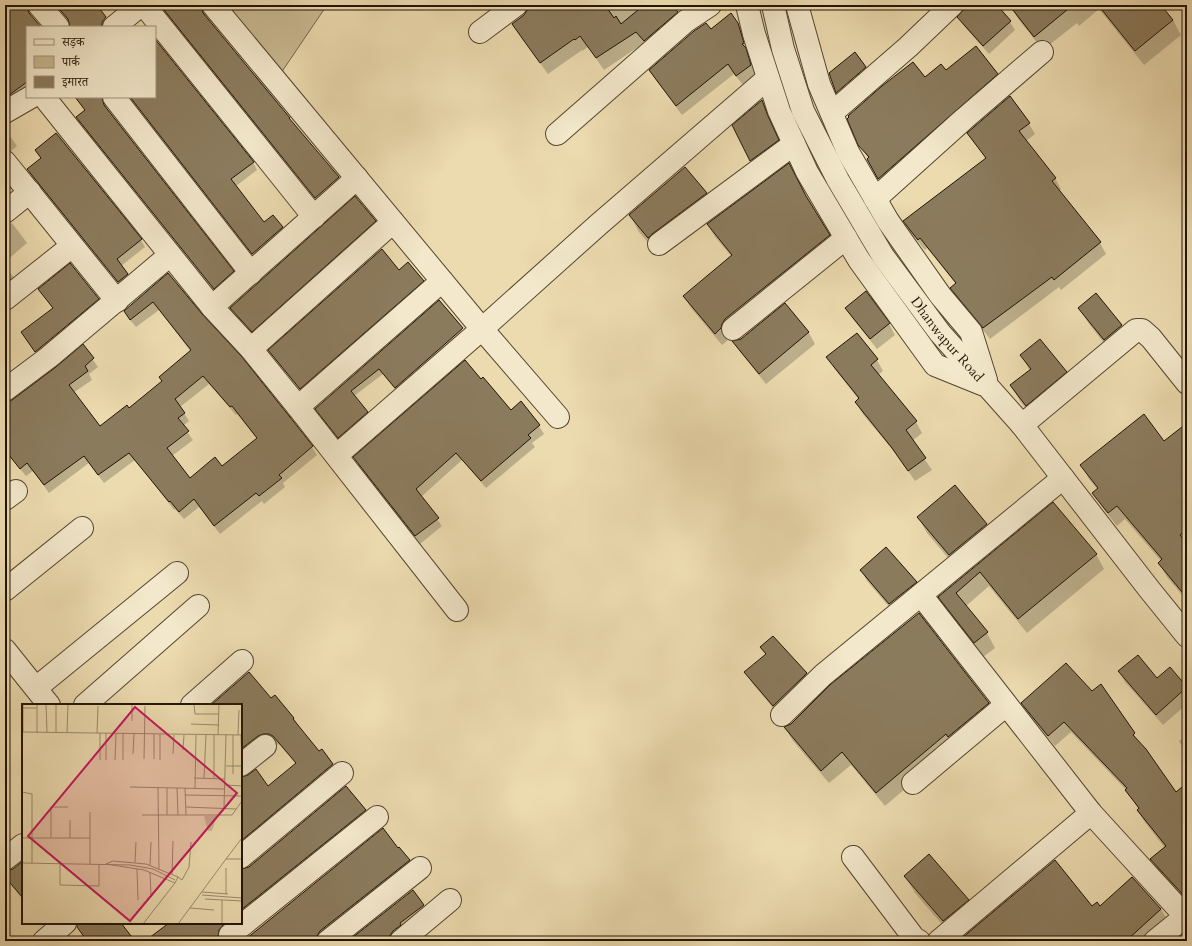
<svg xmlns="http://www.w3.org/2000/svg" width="1192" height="946" viewBox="0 0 1192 946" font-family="Cardo,'Noto Serif Devanagari',serif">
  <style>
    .green { fill: #c9b992; stroke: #75664c }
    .shadow { fill: #0003; fill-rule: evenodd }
    .building { fill: #8b7b5d; stroke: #211405; fill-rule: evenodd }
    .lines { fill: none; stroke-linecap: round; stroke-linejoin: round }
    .minor-casing { stroke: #544630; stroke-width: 24 }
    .minor { stroke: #f3e8cb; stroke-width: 22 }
    .labels { text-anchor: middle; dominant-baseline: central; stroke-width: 3; stroke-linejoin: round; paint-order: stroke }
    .street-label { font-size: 14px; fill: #211405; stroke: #f3e8cb }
    .inset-road { fill: none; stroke: #9b8b6b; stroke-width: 1 }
    .view { fill: #c2185b; fill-opacity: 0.15; stroke: #c2185b; stroke-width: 2 }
    .inset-edge { fill: none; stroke: #211405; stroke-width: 2 }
  </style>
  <rect width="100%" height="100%" fill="#ecdbaf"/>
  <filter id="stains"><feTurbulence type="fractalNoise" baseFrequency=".005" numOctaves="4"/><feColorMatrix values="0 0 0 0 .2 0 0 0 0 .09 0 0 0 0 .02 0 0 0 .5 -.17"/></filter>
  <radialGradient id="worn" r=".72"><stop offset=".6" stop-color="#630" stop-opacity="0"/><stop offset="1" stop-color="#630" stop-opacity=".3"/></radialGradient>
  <path class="green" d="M223,5H327L279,76Z"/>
  <path class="shadow" d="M5,5H34L31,9V16L40,27H27V93L5,108Z
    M54,5H96L110,25L109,27H71V24Z
    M157,5H202L207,13L206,18L329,167H330L339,177L345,188L322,208L161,8Z
    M535,5H671L684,24L651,53L644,43L604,70L588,47L582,51V50L548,74L520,36L513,24Z
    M965,5H995L1010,22L1015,30L989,54L964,26L959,17L965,8Z
    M1011,5H1160L1173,20L1181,35L1144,65L1099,9L1079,26L1077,23L1043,50L1019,20L1010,6Z
    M738,24L744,34L749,53L748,54L756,75L743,85L734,74L682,115L656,80L650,70L711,30Z
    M155,40L253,162L257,170L236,186L264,224L282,228L286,236L257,261L129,97H155Z
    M866,68L872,78L843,103L838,93Z
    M946,72L997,74L1002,84L884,188L868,160L869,159L859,144L925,78Z
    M76,97H109L107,100L106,107L233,272L237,279L219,296L82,125L77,117L85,111Z
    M1010,98L1029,124L1035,134L1026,141L1055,178L1061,189L1059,191L1100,243L1106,254L1061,290L1059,287L990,339L958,299L952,288L956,284L927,248L925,250L910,232L904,221L986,159L969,133Z
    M762,101L768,112L773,128L784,151L757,171L734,126Z
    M5,129L17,146L5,156Z
    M28,169L141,240L145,247L121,266L131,282L123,289L32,177Z
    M706,194L715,210L658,254L639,232L630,215Z
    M810,205L836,248L728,337L727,341L722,345L691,308L684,296L731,256L715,237L708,225Z
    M375,221L378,227L256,337L235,314L231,308Z
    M12,223L27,243L5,262V225Z
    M5,266L18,283L5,294Z
    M168,274L202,316L241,358L312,447L317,455L283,483L285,487L264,504L262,501L220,534L199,507L184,519L175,509L174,510L135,460L104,483L89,463L49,493L33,471L26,476L5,451V403L13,401L83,346L98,367L89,374L92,380L73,393L100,427L128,409L163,381L191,352L159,310L136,327L130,320ZM209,384L236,415L237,414L257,439L222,467L190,480L172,456L193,440L183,426L189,421L180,407Z
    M423,281L427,288L304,395L274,358L269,351Z
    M40,289L98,299L103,308L41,360L22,333L53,309Z
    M1096,294L1122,326L1131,342L1114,356L1089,324L1079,308Z
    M439,301L465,334L398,393L383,374L354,396L370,417L341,442L319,414Z
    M785,305L809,333L815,344L766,384L740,352L734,342L741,340Z
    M846,308L889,324L895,335L877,349L853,319Z
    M856,334L877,360L883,371L878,375L916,422L922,433L912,441L932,470L915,481L900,459L862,413L856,402L859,400L834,368L828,357Z
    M1021,355L1066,372L1075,387L1035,420L1020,401L1011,386L1030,371Z
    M521,403L539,426L544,434L532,443L535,447L486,488L462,460L421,497L442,526L420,544L359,466L355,458L510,411Z
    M1187,424V601L1167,577L1159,563L1161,561L1125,519L1117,526L1102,507L1094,493L1098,490L1089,479L1081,465L1164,442Z
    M955,487L986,525L996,541L959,571L927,533L918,517Z
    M1053,503L1096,554L1104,569L1027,633L989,586L965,607L987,633L995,648L983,657L948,612L939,597Z
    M861,570L916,583L922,593L896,615L867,581Z
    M761,647L806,674L812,685L780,716L752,683L746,672L766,655Z
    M1170,668L1187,688V704L1163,725L1125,682L1119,671L1157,680Z
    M1101,685L1141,745L1176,794L1187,785V902L1158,870L1151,859L1165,848L1144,821L1138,811L1139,810L1127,791L1071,732L1055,746L1028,714L1022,703L1092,693Z
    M275,697L294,718L299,727L319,752L322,750L338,773L241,854V778L268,787L296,764L280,745L269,742L241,762V705H212L271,700Z
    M988,703L996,717L954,747L885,806L851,765L829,783L793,741L785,728Z
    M1187,735V754L1179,741Z
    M365,811L370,820L241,923V870H243Z
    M398,850L409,860L414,869L324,941H248Z
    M23,862V900L5,877V872L13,870Z
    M905,876L968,900L977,916L953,937L915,893Z
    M423,905L428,914L398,941H350Z
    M1099,907L1161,909L1169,923L1149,941H965L1092,908Z
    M163,923H241L223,941H152L166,926Z"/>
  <path class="building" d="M5,5H27L29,13L41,27H27V82L5,98Z
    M56,5H97L106,17L102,22V27H70L68,19Z
    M160,5H201L203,13L280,106L290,118H289L339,177L315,198Z
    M533,5H605L614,18L616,16L621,24L644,5H672L678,12L644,41L636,32L596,58L580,36L575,40L574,39L540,63L512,24L524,15L528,9Z
    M964,5H997L1011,21L983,46L957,17L964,9Z
    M1009,5H1073L1034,37Z
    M1098,5H1161L1173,20L1135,51Z
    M731,13L738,23L744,43L742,44L746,48L751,65L736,76L728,64L676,106L649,70L694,31L706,23L711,29Z
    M155,39L254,162L231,179L264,222L273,215L283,227L252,254L130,97H155Z
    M976,46L998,74L878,179L867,159L869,157L858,145L847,119L849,117L848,116L882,86L913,62L925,77L941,64L946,70Z
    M855,52L866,67L836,93L829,73Z
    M1010,96L1030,123L1019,131L1056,178L1052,181L1101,242L1054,280L1052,277L983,328L950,288L956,283L920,238L918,240L903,221L986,158L967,133Z
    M75,97H102L104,105L234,271L214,289L76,117L85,110Z
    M762,100L768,116L779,140L750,161L732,125Z
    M56,133L142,239L117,259L128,274L118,282L27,169L41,158L35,150Z
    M789,163L806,196L830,235L725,319L722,324L721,328L715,334L683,296L732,255L707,224Z
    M685,167L707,193L652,234L648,238L629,215Z
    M355,196L376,221L252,332L230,308Z
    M382,249L399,270L408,262L424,281L300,389L268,350Z
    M70,263L99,299L35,352L21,332L53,308L38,289Z
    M168,273L203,315L242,357L313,446L279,475L282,478L259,496L256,493L214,526L194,499L179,512L170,501L169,502L129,453L98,475L84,456L44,485L27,463L20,469L5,450V402L12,400L56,367L83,344L94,358L85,366L88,371L69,385L100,426L127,405L129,408L162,381L159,377L191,350L153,302L130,320L124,311ZM203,376L230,407L232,406L257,438L222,466L215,457L190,478L167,448L189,431L178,418L185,413L175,399Z
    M866,291L890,323L870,339L845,308Z
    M1096,293L1122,325L1104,340L1078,308Z
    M439,300L463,328L395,388L379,369L351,391L368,412L338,438L315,409Z
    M785,303L809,332L759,374L732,341L741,339Z
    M857,333L878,359L871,365L917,421L906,430L926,458L908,471L892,448L855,402L859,398L826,357Z
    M1040,339L1067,372L1026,406L1010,385L1031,369L1020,355Z
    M465,360L481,379L483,377L511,410L521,401L540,425L528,435L531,438L481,481L456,453L416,489L439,518L415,536L353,457Z
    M1144,414L1164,441L1187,423V529L1180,535L1187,544V598L1158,563L1162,559L1117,506L1108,513L1092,493L1098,488L1080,465Z
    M955,485L987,524L949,555L917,517Z
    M1053,502L1097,554L1018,619L980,572L956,593L988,632L974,643L938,597Z
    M886,547L917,582L889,604L860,570Z
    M919,613L989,703L948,737L946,734L876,793L842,752L821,771L784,727L791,724L831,684Z
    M773,636L807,673L773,706L744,672L766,654L760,647Z
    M1138,655L1157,678L1170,667L1187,687L1156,715L1118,671Z
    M1066,663L1092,691L1101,684L1135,733L1133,735L1146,749L1176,792L1187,783V899L1150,859L1166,846L1137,810L1139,808L1125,790L1127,788L1064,722L1048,736L1021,703Z
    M249,672L271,698L275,695L294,718L293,719L319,751L322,749L333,764L241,841V777L248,775L256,769L268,786L296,763L273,736L269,734H263L258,736L241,749V705H211Z
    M346,786L366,810L241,910V869L249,867Z
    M383,828L398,848L399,847L410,860L320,931L317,936L316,941H247L246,939Z
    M929,854L969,900L943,921L904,876Z
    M1055,860L1092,906L1097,902L1100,906L1132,877L1161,909L1126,941H964L962,938Z
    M23,861V898L5,877V871L13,869Z
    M413,890L424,905L400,923L401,925L393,931L389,937L384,941H348Z
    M77,923H121L135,941H87L77,927Z
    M169,923H225L219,930L218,937L219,940L217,941H145Z"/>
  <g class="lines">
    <defs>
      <g id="minor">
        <path d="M39,5L58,27"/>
        <path d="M144,5L314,217"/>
        <path d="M213,5L482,329L558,417"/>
        <path d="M747,5L754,34L779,111L807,172L859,260L935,365L982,384"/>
        <path id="s1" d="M773,5L783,49L803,111L838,180L883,256L940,333L1022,425L1149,589L1187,636"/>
        <path d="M797,5L819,84L848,152L888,221L940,295L971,332L986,380"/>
        <path d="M114,27L141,5"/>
        <path d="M480,32L516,5"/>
        <path d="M44,97L212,307L251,349L298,407L457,610"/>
        <path d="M114,97L251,273"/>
        <path d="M5,112L31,97"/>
        <path d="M832,113L908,47L952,5"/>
        <path d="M557,134L686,21L710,5"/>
        <path d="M5,162L117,301"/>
        <path d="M875,199L964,119L1042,52"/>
        <path d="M5,212L30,192"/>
        <path d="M659,244L794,144"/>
        <path d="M5,299L72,246"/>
        <path d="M212,307L357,178"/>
        <path d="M733,329L846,238"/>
        <path d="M251,349L393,222"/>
        <path d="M5,390L49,357L170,255"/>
        <path d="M298,407L442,281"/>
        <path d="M1022,425L1136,330H1142L1151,338L1187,383"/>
        <path d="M337,455L482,329L598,225L768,78"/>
        <path d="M5,499L16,491"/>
        <path d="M5,590L82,528"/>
        <path d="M921,595L1091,813L1187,918"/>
        <path d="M5,650L49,705"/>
        <path d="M36,688L177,573"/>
        <path d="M85,705L198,606"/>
        <path d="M192,705L242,661"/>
        <path d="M782,715L823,675L1063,478"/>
        <path d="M241,765L265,746"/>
        <path d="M913,783L1006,705"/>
        <path d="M241,857L342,773"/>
        <path d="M853,857L914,938L919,941"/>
        <path d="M5,859L23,845"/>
        <path d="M230,935L377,817"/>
        <path d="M44,941L65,923"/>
        <path d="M328,941L420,868"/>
        <path d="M401,941L450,900"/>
        <path d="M939,941L1091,813"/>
        <path d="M1155,941L1187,915"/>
      </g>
    </defs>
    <use href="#minor" class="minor-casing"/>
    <use href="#minor" class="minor"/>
  </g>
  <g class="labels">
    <g class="street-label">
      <text stroke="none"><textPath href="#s1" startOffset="381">Dhanwapur Road</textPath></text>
    </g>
  </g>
  <g transform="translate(22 704)">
    <rect width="220" height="220" fill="#ecdbaf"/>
    <path d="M182,112H195L190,127H186Z" fill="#c9b992"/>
    <path class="inset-road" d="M24,0L25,28M110,0V17M172,0L173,10H197M1,4H15M169,20L197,21M0,28L220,31M1,28V0M15,29V0M34,29V0M45,29L46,0M75,29L76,2M78,29V56M101,29V56M132,30V55M196,31L197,0M211,31V70M216,31L217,6M219,31L220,59M161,46L162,31M111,50L112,30M151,50L152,31M122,55L123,2M84,56V29M93,56L94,29M138,56V30M204,62H220M172,74L203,75M182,74L184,31M192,75V31M203,81L220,82M108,83L202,85M136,84L137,165M145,84V111M155,84L156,111M163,84L164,111M173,84L174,31M0,88L10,90V159M163,91L220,92M164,103L214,105M202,104L204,30M68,108V160M120,111H210L220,97M48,116V134M29,133V103H46M0,134H68M220,134L204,155H220M91,157L124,160L156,173L153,179L122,166L84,160ZM113,158L114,138M0,159L108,161L131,165L153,176M38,159V181L77,182V161M128,161L129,138M115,165L116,196M128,168L129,191M150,170L151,137M156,173L160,176L167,163L169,138M180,188L206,190M204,190V164M180,191L220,194M183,195L220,197M200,196V220M168,204L192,206M121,220L153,179M156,220L204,155"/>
    <path class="view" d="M113,3L215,89L108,217L6,132Z"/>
    <rect width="220" height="220" class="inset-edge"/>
  </g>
  <rect width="1192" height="946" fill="none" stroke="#ecdbaf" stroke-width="20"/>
  <rect x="6" y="6" width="1180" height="934" fill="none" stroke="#211405" stroke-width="2"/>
  <rect x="10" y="10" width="1172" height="926" fill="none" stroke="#211405"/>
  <rect x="26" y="26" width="130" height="72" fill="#f3e8cb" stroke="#9f937c"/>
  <rect x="34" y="39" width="20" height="6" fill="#f3e8cb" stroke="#9f937c"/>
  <text x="62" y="46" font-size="12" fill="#211405">सड़क</text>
  <rect x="34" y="56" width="20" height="12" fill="#c9b992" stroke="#9f937c"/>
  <text x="62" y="66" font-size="12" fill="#211405">पार्क</text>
  <rect x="34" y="76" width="20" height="12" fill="#8b7b5d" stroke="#9f937c"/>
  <text x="62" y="86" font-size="12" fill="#211405">इमारत</text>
  <rect width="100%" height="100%" filter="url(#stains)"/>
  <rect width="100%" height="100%" fill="url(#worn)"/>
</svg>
